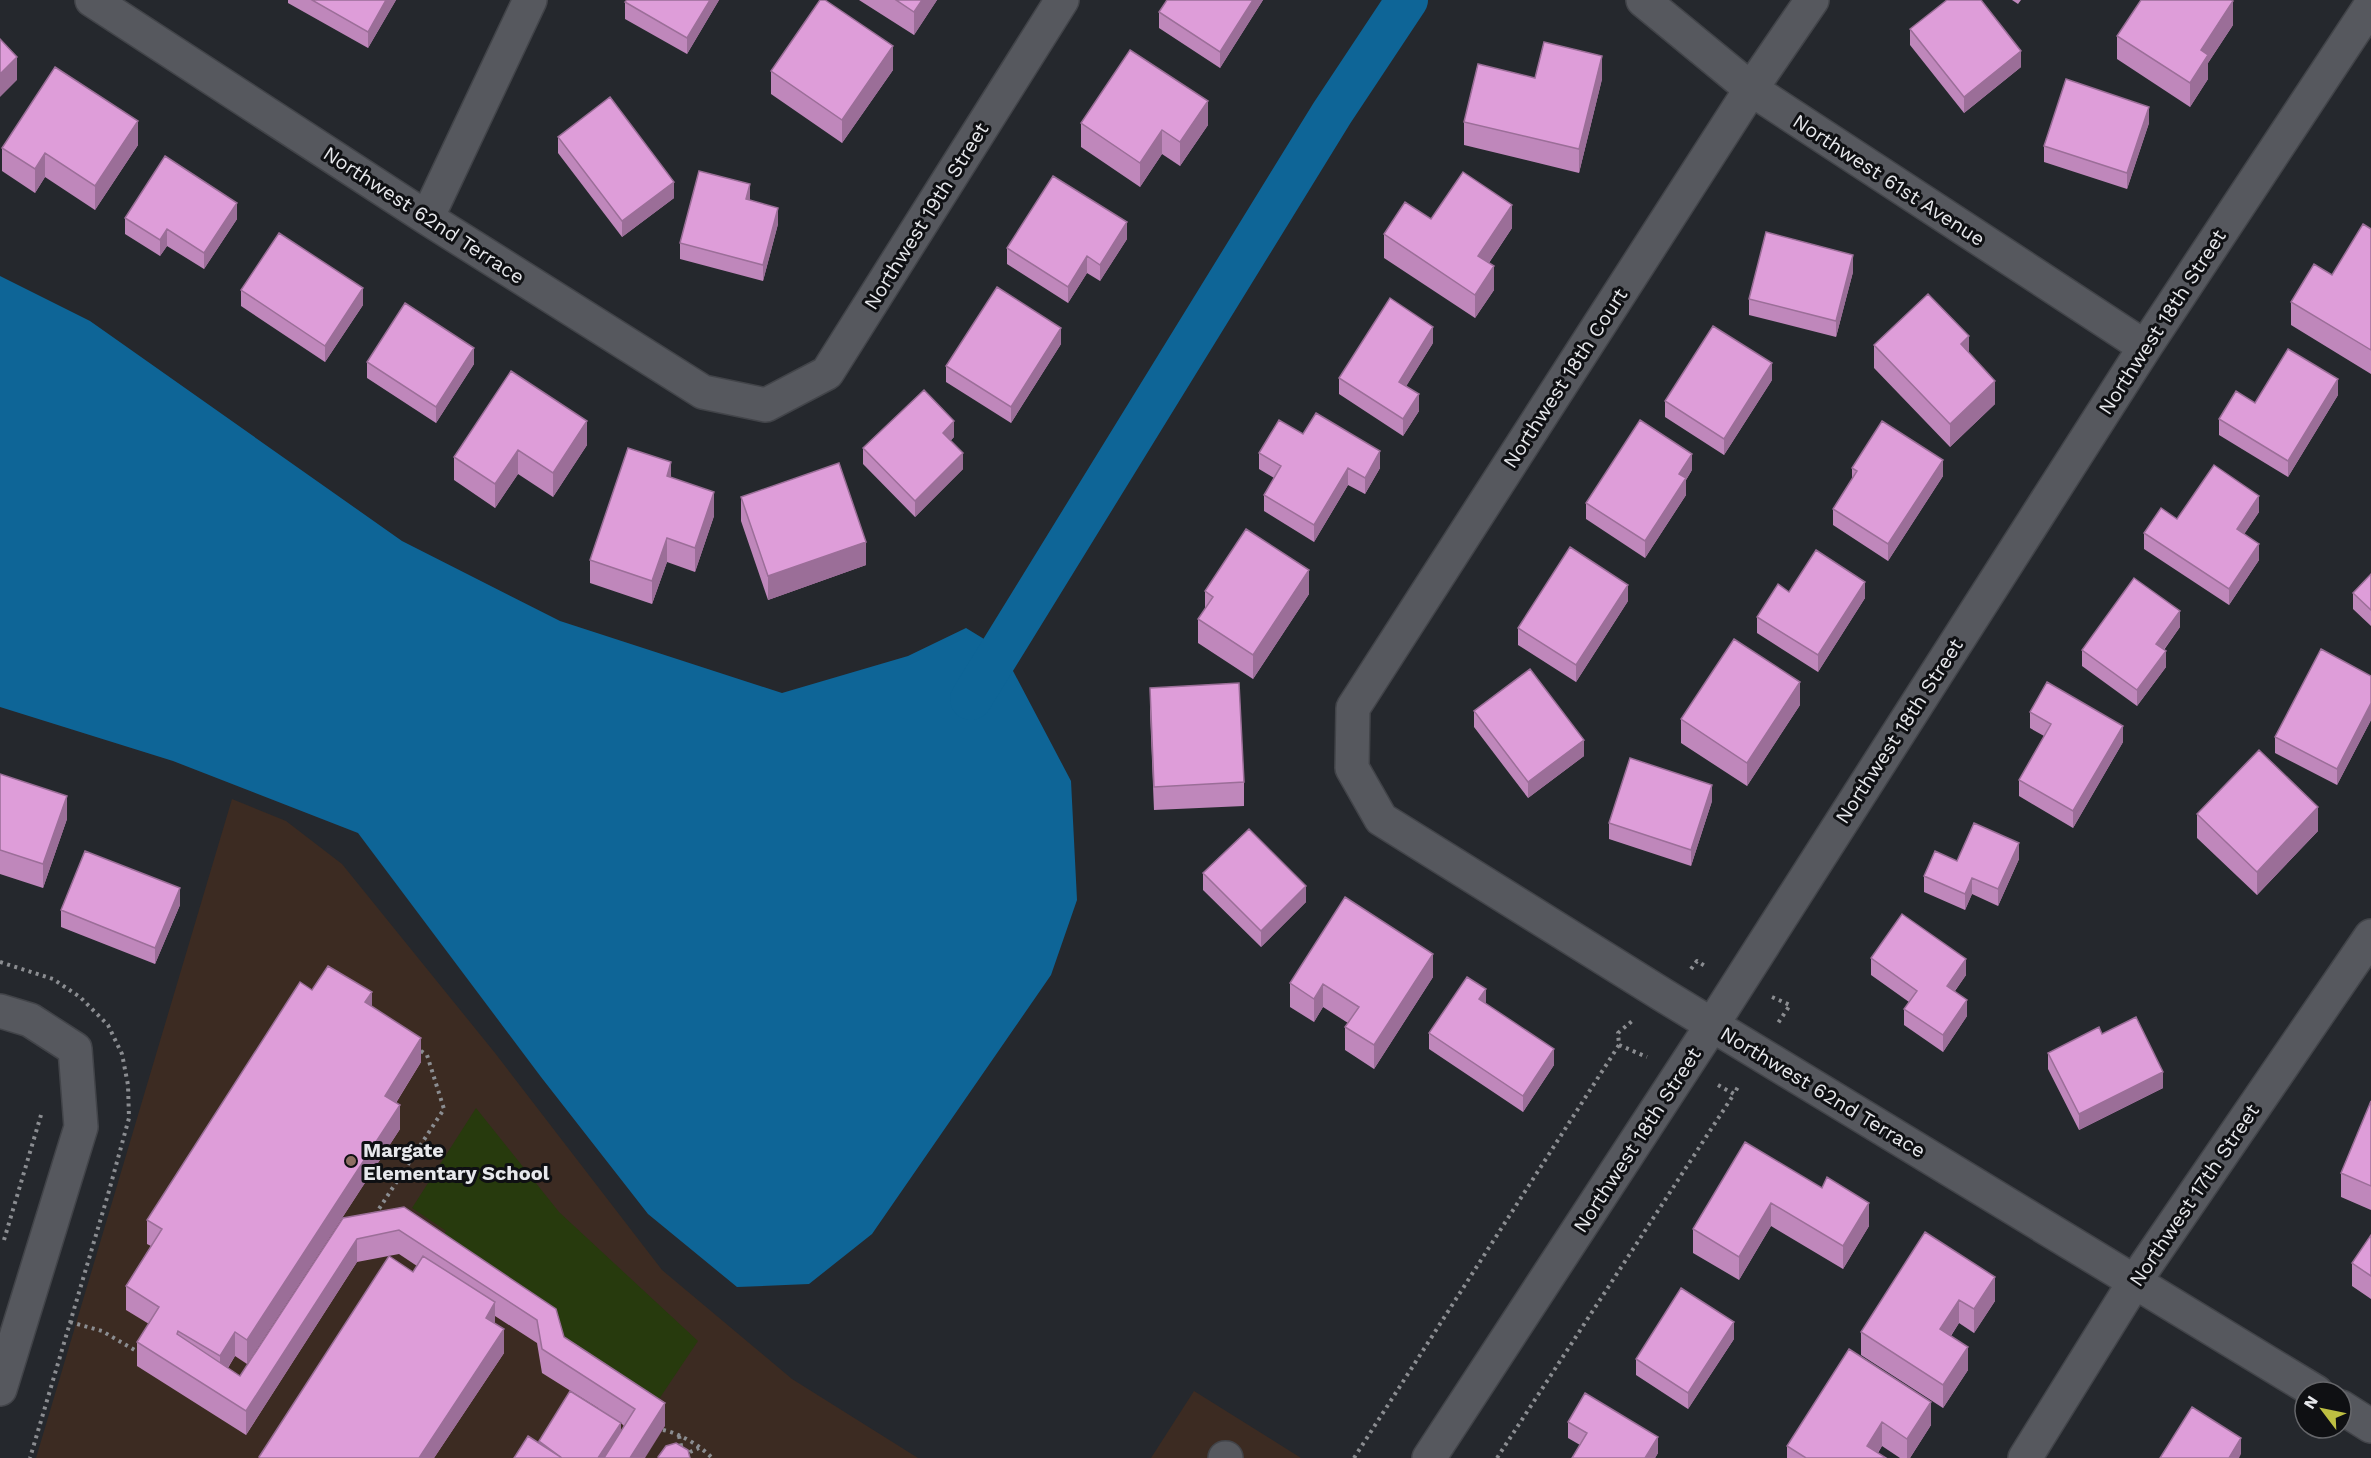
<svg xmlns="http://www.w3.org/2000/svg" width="2371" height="1458" viewBox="0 0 2371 1458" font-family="'Work Sans',sans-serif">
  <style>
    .education { fill: #3c2b22 }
    .green { fill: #273a0d }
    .water { fill: #0e6597 }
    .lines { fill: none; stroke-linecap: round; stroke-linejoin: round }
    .canal { stroke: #0e6597; stroke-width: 42 }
    .minor-casing { stroke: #424449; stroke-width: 36 }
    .path { stroke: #8b8d91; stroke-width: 4; stroke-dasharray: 3 4.5; stroke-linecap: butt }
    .minor { stroke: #56585e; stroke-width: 33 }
    .wall { fill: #bf87bb; fill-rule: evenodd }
    .shaded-wall { fill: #9b6e98 }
    .building { fill: #de9dd9; stroke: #9b6e98; stroke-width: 1.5 }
    .education-dot { fill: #8d6e63; stroke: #0f1013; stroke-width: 2 }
    .labels { text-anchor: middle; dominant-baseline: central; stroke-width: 6; stroke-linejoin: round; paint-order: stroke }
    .street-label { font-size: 20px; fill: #e7e8ec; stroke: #0f1013 }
    .poi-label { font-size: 20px; font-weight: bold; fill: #e7e8ec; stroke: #0f1013; text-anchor: start }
  </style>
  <rect width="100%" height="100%" fill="#25282d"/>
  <path class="education" d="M232,799L286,821L342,864L495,1053L662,1270L792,1379L918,1458H36Z
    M1194,1391L1301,1458H1151Z"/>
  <path class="green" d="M476,1108L559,1212L698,1341L649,1414L436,1248L446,1231L412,1208Z"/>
  <path class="water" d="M0,276L90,321L402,541L560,621L782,693L908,656L966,628L1002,650L1071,781L1077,900L1051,975L872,1234L809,1284L737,1287L648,1214L541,1077L358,833L173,761L0,707Z"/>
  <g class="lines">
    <path class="canal" d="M971,699L1332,113L1407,0"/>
    <defs>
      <path id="minor" d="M92,0L427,218L703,392L766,405L827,373L1062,0
        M1643,0L1751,89L2145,347
        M1812,0L1751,89L1353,708L1352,768L1381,819L1663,995L2316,1392
        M427,218L530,0
        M0,1011L30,1020L75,1049L81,1127L0,1389
        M2341,1407L2371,1426
        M1225,1458H1226
        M1429,1458L1712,1025L2145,347L2371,5
        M2025,1458L2135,1281L2371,936"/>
    </defs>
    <use href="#minor" class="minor-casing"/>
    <path class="path" d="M0,962L53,979L80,997L108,1025L122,1054L128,1085L129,1118L109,1191L30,1458
      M1691,969L1697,961L1705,966
      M1772,997L1790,1005L1778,1023
      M1619,1045L1647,1057
      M1718,1085L1734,1094L1739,1085
      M375,1215L444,1109L427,1055L418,1049
      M4,1240L41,1115
      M70,1322L102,1331L140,1353
      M663,1430C679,1433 701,1446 712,1458
      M679,1436L682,1450L679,1458
      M685,1458L690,1452L699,1448
      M1354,1458L1619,1045L1618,1033L1632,1021
      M1497,1458L1734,1094"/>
    <use href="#minor" class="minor"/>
  </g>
  <path class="wall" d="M288,0H396L368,48L288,3Z
    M719,0L687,54L625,19V2Z
    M859,0H937L914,35Z
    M1167,0H1263L1220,68L1159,28V12Z
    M2012,0H2021L2018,4Z
    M2233,25L2208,63V79L2190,107L2117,59V36Z
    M1910,29L2021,67L1964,113L1910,45Z
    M893,70L842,143L771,94V71Z
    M1535,78L1602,79L1579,173L1464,145V122Z
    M1081,123L1208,125L1180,166L1162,154L1140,187L1081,147Z
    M2149,123L2127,189L2044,162V146Z
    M558,137L674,198L622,237L558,153Z
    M138,145L95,210L45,177L35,193L2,171V148Z
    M750,200L778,224L763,281L680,259V243Z
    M125,218L237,219L204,269L167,246L160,256L125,234Z
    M1431,219L1512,228L1489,263L1494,290L1475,318L1384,258V234Z
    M2371,229V374L2291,325V302L2332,275Z
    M1127,239L1100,281L1087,273L1068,303L1007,264V248Z
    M1853,272L1836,337L1749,315V299Z
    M241,290L363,305L325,362L241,306Z
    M1433,343L1406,386L1419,411L1403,436L1339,394V378Z
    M1061,344L1011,423L946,382V366Z
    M1874,345L1969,353L1995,404L1950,447L1874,368Z
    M367,362L474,364L436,423L367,378Z
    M511,371L587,445L553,497L518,474L495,508L454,480V457Z
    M1772,380L1724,455L1665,417V401Z
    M2338,395L2288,477L2219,435V419L2255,403Z
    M1303,434L1380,468L1365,494L1348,485L1314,542L1264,511V495L1274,478L1259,469V453Z
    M954,437L950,441L963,469L915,517L863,464V448Z
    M1852,468L1943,476L1888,561L1833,525V509L1852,479Z
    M1692,470L1686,480V495L1645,558L1586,519V503Z
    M671,477L714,516L695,572L667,562L652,604L590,583V560Z
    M741,497L866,565L768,600L741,521Z
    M2259,512L2244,534L2259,560L2229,605L2144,549V533L2177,519Z
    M2371,574V626L2353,609V593Z
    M1205,591L1309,594L1253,679L1198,643V619L1205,609Z
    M1789,592L1865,598L1818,672L1757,633V617Z
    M1628,601L1576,682L1518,645V628Z
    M2180,627L2164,650L2166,667L2137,706L2082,666V650Z
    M2371,676V720L2337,785L2275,753V737Z
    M1150,688L1244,782V806L1154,810L1150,712Z
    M1800,705L1747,786L1681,743V719Z
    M1474,711L1584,756L1528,798L1474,727Z
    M2030,712L2123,742L2073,828L2019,796V780L2044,736L2030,728Z
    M0,774L67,819L43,888L0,874Z
    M1712,801L1691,866L1609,839V823Z
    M2197,814L2318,831L2257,895L2197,838Z
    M2019,859L1998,906L1972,894L1965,910L1924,892V876L1957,861Z
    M1203,873L1306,902L1261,947L1203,890Z
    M180,905L155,964L61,927V910Z
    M1871,958L1966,975L1955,991L1967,1016L1943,1052L1904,1025V1009L1909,1002L1871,975Z
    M1433,977L1374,1069L1345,1050V1027L1348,1023L1323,1007L1314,1022L1290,1007V983Z
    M312,990L372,1007L421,1062L396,1103L400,1129L247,1364L235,1356L228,1368L240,1376L343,1218L404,1207L564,1337L665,1426L514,1458L539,1443V1441L598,1408L542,1373L537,1343L495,1316V1324L504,1353L434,1458H259L413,1272L417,1266L399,1254L357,1262L246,1435L137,1366V1342L149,1324L126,1310V1286L151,1246L147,1244V1220ZM621,1423L624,1426L621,1432Z
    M1429,1033L1554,1065L1523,1112L1429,1049Z
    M2102,1034L2163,1088L2079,1130L2048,1069V1053Z
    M2371,1101V1210L2341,1197V1173Z
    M1745,1142L1869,1226L1843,1269L1771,1226L1739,1280L1693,1253V1229Z
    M1925,1232L1995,1301L1974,1333L1959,1323L1951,1336L1968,1370L1943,1408L1861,1355V1332Z
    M2371,1235V1299L2352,1286V1263Z
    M1734,1339L1688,1409L1636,1375V1359Z
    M1849,1349L1931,1425L1910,1458H1900L1882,1446L1878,1453L1886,1458H1787V1446Z
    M1568,1422L1658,1453L1655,1458H1572L1580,1445L1568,1438Z"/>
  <path class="shaded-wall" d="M386,0H396L368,48V32Z
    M710,0H719L687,54V38Z
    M922,0H937L914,35V12Z
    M1253,0H1263L1220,68V52Z
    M2233,1V25L2208,63V79L2190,107V83L2201,50Z
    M893,46V70L842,143V120Z
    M2021,51V67L1964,113V97Z
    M1602,56V79L1579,173V149Z
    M17,57V80L0,97V74Z
    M1208,101V125L1180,166V142Z
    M2149,107V123L2127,189V173Z
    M138,121V145L95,210V186Z
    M1162,130V154L1140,187V163Z
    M45,153V177L35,193V169Z
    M674,182V198L622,237V221Z
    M750,184V200L746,199Z
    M237,203V219L204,269V253Z
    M1512,205V228L1478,279V256Z
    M778,208V224L763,281V265Z
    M1127,222V239L1100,281V265Z
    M167,229V246L160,256V240Z
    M1853,255V272L1836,337V321Z
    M1087,256V273L1068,303V287Z
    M1494,266V290L1475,318V295Z
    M363,288V305L325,362V346Z
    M1433,327V343L1399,398V382Z
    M1061,328V344L1011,423V407Z
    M1969,336V360L1961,344Z
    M474,348V364L436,423V407Z
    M1772,363V380L1724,455V439Z
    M2338,379V395L2288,477V461Z
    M1995,381V404L1950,447V424Z
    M1419,394V411L1403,436V419Z
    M587,421V445L553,497V473Z
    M954,421V437L943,449V433Z
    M518,450V474L495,508V484Z
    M1380,451V468L1365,494V478Z
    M963,453V469L915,517V501Z
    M1692,454V470L1686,480V495L1645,558V541L1679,474Z
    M1943,460V476L1888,561V544Z
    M671,462V486L667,476Z
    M1348,468V485L1314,542V525Z
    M714,492V516L695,572V548Z
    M2259,496V512L2237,545V529Z
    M667,538V562L652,604V581Z
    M866,542V565L768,600V576Z
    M2259,544V560L2229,605V589Z
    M1309,570V594L1253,679V655Z
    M1865,582V598L1818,672V655Z
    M1628,585V601L1576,682V665Z
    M2180,611V627L2156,660V644Z
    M2166,651V667L2137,706V690Z
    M1800,682V705L1747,786V763Z
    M2371,703V720L2337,785V769Z
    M2123,726V742L2073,828V811Z
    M1584,740V756L1528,798V782Z
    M1712,785V801L1691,866V850Z
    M67,796V819L43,888V864Z
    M2318,807V831L2257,895V872Z
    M2019,843V859L1998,906V889Z
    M1972,878V894L1965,910V894Z
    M1306,886V902L1261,947V931Z
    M180,888V905L155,964V948Z
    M1433,954V977L1374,1069V1045Z
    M1966,959V975L1947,1002V986Z
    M1323,984V1007L1314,1022V999Z
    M1486,989V1005L1479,999Z
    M372,992V1015L365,1002Z
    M1967,1000V1016L1943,1052V1035Z
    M421,1038V1062L385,1120V1096Z
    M1554,1049V1065L1523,1112V1096Z
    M2163,1072V1088L2079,1130V1114Z
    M400,1105V1129L247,1364V1340Z
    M1771,1203V1226L1739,1280V1257Z
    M1869,1203V1226L1843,1269V1246Z
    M357,1239V1262L246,1435V1411Z
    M1995,1277V1301L1974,1333V1309Z
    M1959,1300V1323L1940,1352V1329Z
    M495,1302V1326L486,1318Z
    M1734,1322V1339L1688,1409V1393Z
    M504,1329V1353L434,1458H419Z
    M235,1332V1356L220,1380V1356Z
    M1968,1347V1370L1943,1408V1385Z
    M1931,1402V1425L1910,1458H1907V1439Z
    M665,1403V1426L645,1458H630Z
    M1882,1422V1446L1874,1458L1867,1446Z
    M621,1423V1439L609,1458H598Z
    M1658,1437V1453L1655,1458H1645Z
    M2241,1438V1454L2239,1458H2229Z"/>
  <path class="building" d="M312,0H386L368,32Z
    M627,0H710L687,38L625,2Z
    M820,0H825L893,46L842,120L771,71Z
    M896,0H922L914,12Z
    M1167,0H1253L1220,52L1159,12Z
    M1947,0H1981L2021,51L1964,97L1910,29Z
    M2141,0H2231L2233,1L2201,50L2208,55L2190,83L2117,36Z
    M0,39L17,57L0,74Z
    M1544,42L1602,56L1579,149L1464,122L1478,64L1535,78Z
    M1130,50L1208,101L1180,142L1162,130L1140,163L1081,123Z
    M55,67L138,121L95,186L45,153L35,169L2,148Z
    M2066,79L2149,107L2127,173L2044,146Z
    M610,97L674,182L622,221L558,137Z
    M165,156L237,203L204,253L167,229L160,240L125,218Z
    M699,171L750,184L746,199L778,208L763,265L680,243Z
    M1463,172L1512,205L1478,256L1494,266L1475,295L1384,234L1405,202L1431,219Z
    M1053,176L1127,222L1100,265L1087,256L1068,287L1007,248Z
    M2363,224L2371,229V350L2291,302L2314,264L2332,275Z
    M1766,232L1853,255L1836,321L1749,299Z
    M279,233L363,288L325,346L241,290Z
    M997,287L1061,328L1011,407L946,366Z
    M1928,294L1969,336L1961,344L1995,381L1950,424L1874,345Z
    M1390,298L1433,327L1399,382L1419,394L1403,419L1339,378Z
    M405,303L474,348L436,407L367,362Z
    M1713,326L1772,363L1724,439L1665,401Z
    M2288,349L2338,379L2288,461L2219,419L2236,391L2255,403Z
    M511,371L587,421L553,473L518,450L495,484L454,457Z
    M924,390L954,421L943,433L963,453L915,501L863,448Z
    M1316,413L1380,451L1365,478L1348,468L1314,525L1264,495L1281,466L1259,453L1279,420L1303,434Z
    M1640,420L1692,454L1679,474L1686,478L1645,541L1586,503Z
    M1882,421L1943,460L1888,544L1833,509L1857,471L1852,468Z
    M628,448L671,462L667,476L714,492L695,548L667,538L652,581L590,560Z
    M839,463L866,542L768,576L741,497Z
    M2214,465L2259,496L2237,529L2259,544L2229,589L2144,533L2161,508L2177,519Z
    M1246,529L1309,570L1253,655L1198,619L1213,597L1205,591Z
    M1570,547L1628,585L1576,665L1518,628Z
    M1816,550L1865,582L1818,655L1757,617L1778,584L1789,592Z
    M2371,574V610L2353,593Z
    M2134,578L2180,611L2156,644L2166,651L2137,690L2082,650Z
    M1734,639L1800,682L1747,763L1681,719Z
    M2321,649L2371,676V703L2337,769L2275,737Z
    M1530,669L1584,740L1528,782L1474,711Z
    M2047,682L2123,726L2073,811L2019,780L2051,724L2030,712Z
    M1239,683L1244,782L1154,787L1150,688Z
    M2259,750L2318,807L2257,872L2197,814Z
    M1630,758L1712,785L1691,850L1609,823Z
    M0,774L67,796L43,864L0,850Z
    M1974,823L2019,843L1998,889L1972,878L1965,894L1924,876L1935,851L1957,861Z
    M1249,829L1306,886L1261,931L1203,873Z
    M85,851L180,888L155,948L61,910Z
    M1345,897L1433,954L1374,1045L1345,1027L1359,1007L1323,984L1314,999L1290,983Z
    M1902,914L1966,959L1947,986L1967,1000L1943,1035L1904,1009L1917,991L1871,958Z
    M328,966L372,992L365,1002L421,1038L385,1096L400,1105L247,1340L235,1332L220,1356L178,1331L177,1334L240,1376L343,1218L404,1207L556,1309L564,1337L665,1403L630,1458H604L635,1409L542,1349L537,1320L399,1230L357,1239L246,1411L137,1342L159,1307L126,1286L162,1229L147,1220L300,982L312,990Z
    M1467,977L1486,989L1479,999L1554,1049L1523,1096L1429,1033Z
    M2136,1017L2163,1072L2079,1114L2048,1053L2099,1027L2102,1034Z
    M2371,1101V1186L2341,1173Z
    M1745,1142L1822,1188L1827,1177L1869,1203L1843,1246L1771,1203L1739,1257L1693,1229Z
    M1925,1232L1995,1277L1974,1309L1959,1300L1940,1329L1968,1347L1943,1385L1861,1332Z
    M2371,1235V1276L2352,1263Z
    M389,1256L413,1272L423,1256L495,1302L486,1318L504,1329L419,1458H260L259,1457Z
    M1681,1288L1734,1322L1688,1393L1636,1359Z
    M1849,1349L1931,1402L1907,1439L1882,1422L1867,1446L1886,1458H1806L1787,1446Z
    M570,1391L621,1423L598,1458H562L539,1441Z
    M1585,1393L1658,1437L1645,1458H1572L1587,1433L1568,1422Z
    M2192,1407L2241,1438L2229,1458H2160Z
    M528,1436L562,1458H514Z
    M676,1443L688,1450L690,1458H659L658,1457L666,1446Z"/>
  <circle class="education-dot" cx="351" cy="1161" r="6"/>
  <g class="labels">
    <g class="street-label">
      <text transform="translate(1889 180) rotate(33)">Northwest 61st Avenue</text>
      <text transform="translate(424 215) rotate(33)">Northwest 62nd Terrace</text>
      <text transform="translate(926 216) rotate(-58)">Northwest 19th Street</text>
      <text transform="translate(2162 322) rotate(-57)">Northwest 18th Street</text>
      <text transform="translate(1565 378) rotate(-57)">Northwest 18th Court</text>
      <text transform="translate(1899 731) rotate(-57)">Northwest 18th Street</text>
      <text transform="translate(1823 1092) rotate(31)">Northwest 62nd Terrace</text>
      <text transform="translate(1637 1140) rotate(-57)">Northwest 18th Street</text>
      <text transform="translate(2194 1195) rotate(-56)">Northwest 17th Street</text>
    </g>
    <g class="poi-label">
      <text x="363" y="1150">Margate<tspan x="363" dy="23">Elementary School</tspan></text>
    </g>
  </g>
  <g transform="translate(2323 1410) rotate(302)"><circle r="28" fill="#0f1013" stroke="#65666a" stroke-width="1.5"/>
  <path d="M0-4.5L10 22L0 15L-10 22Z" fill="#bebf42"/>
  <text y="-9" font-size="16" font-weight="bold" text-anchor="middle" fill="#e7e8ec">N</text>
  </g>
</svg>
